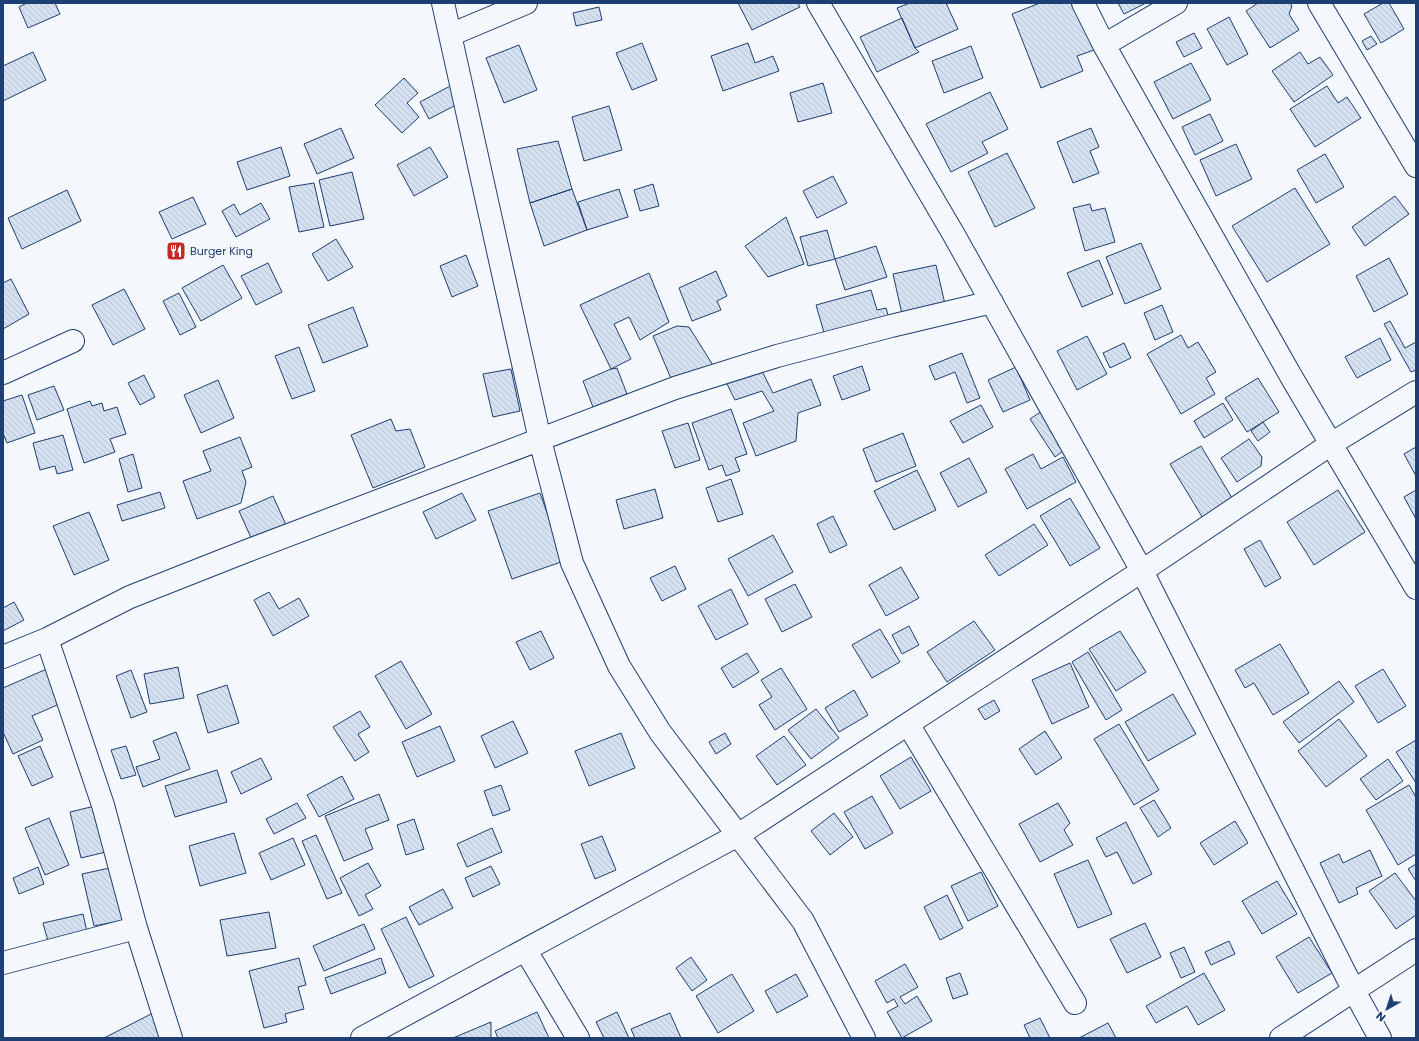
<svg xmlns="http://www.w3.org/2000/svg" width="1419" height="1041" viewBox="0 0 1419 1041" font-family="Poppins,sans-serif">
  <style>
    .building { fill: url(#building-back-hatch); stroke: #1d3f73 }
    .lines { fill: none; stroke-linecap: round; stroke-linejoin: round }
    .minor-casing { stroke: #1d3f73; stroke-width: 24 }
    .minor { stroke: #f4f7fb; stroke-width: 22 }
    .labels { text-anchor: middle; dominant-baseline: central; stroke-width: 3; stroke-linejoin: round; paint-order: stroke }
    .poi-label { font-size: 11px; fill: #1d3f73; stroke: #f4f7fb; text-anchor: start }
  </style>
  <defs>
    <pattern id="building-back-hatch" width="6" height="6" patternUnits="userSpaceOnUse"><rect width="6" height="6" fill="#d5e0f0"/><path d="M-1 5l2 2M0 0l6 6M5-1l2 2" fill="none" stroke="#b6c1d1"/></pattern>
  </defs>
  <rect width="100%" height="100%" fill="#f4f7fb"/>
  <path class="building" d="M27,3H55L60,14L28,28L19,7Z
    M738,3H798L800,7L752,30Z
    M910,3H946L958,29L915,48L897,8Z
    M1040,3H1079L1097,49L1077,56L1083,71L1041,88L1012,14Z
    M1118,3H1146L1124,14Z
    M1258,3H1290L1292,6L1289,14L1299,30L1270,48L1246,11Z
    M1383,3H1389L1404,29L1381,43L1364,14Z
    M599,7L602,20L576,26L573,13Z
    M1229,17L1248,54L1227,65L1207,29Z
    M902,18L915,48L919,52L877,72L860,37Z
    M1194,33L1202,48L1184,57L1176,42Z
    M1371,36L1377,44L1367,50L1362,41Z
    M642,43L657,80L632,90L616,53Z
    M748,43L755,63L773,56L779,71L723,91L711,56Z
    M519,45L537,90L504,103L486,58Z
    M971,46L983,78L944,93L932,61Z
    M33,52L46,80L3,101V66Z
    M1300,52L1308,64L1320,57L1333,75L1294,102L1272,71Z
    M1191,63L1211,100L1173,119L1154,82Z
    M404,78L418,93L407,103L419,117L402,133L375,105Z
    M823,83L832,113L798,122L790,93Z
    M452,85L456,105L429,119L420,102Z
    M1327,86L1338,103L1347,97L1361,118L1315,147L1290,109Z
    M990,92L1008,129L982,142L988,153L951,172L926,124Z
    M609,106L622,150L584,161L572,117Z
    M1210,114L1223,141L1195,155L1182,127Z
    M341,128L354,158L317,174L304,144Z
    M1091,128L1099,147L1090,151L1099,173L1073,183L1057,142Z
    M558,141L572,189L530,203L517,149Z
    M1236,144L1252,179L1216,196L1200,160Z
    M281,147L290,176L247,190L237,162Z
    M430,147L448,177L414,196L397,165Z
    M1007,153L1035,208L995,227L968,172Z
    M1325,154L1344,187L1316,203L1297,170Z
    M352,172L364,219L330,226L319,180Z
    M833,176L847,203L817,218L803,191Z
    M314,183L324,227L299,232L289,187Z
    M653,184L659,206L640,211L634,190Z
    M1295,188L1330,244L1267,282L1232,226Z
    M572,189L587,230L544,246L530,203Z
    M619,189L628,217L587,230L578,202Z
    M67,190L81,221L22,249L8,218Z
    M1395,196L1409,214L1365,246L1352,227Z
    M193,197L206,224L172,239L159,212Z
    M261,203L270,219L236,237L222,211L234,204L240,215Z
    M1090,204L1092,211L1105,208L1115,242L1085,251L1073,208Z
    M786,217L804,264L768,277L745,246Z
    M827,230L835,259L808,266L800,237Z
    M336,239L353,267L328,281L312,254Z
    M1141,243L1161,289L1125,304L1106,257Z
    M876,246L887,277L845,290L835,259Z
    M466,255L478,286L452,297L440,266Z
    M1389,258L1408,294L1374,312L1356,276Z
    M1099,260L1113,294L1082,307L1067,273Z
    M268,263L282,292L256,305L241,276Z
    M223,265L242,298L201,321L182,288Z
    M936,265L947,313L904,323L893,274Z
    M716,271L727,296L717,301L721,310L692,321L679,288Z
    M649,273L669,322L640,340L629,317L614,324L631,359L611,369L580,305Z
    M11,279L29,314L3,329V283Z
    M124,289L145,329L113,345L92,305Z
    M871,290L877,310L886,308L891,326L827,343L816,305Z
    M179,293L196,327L180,335L163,301Z
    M1162,305L1173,332L1155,340L1144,313Z
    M353,307L368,346L323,363L308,325Z
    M1390,321L1405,348L1416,342V370L1411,372L1384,324Z
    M677,326L689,327L716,370L675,388L653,336Z
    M1181,335L1188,348L1198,342L1216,372L1206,378L1215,394L1181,414L1147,354Z
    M1087,336L1107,374L1077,390L1057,351Z
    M1380,338L1391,360L1357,378L1345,357Z
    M1124,343L1131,358L1110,368L1103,353Z
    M299,347L315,391L292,399L275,356Z
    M962,353L980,398L967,403L955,372L935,380L929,366Z
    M862,366L870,390L842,400L833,376Z
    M1016,367L1030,400L1003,412L988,380Z
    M617,368L627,394L593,407L583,381L611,369Z
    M511,369L520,411L493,417L483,374Z
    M761,369L773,393L811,379L821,405L798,413L796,441L756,456L743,423L774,411L762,391L735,400L726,382Z
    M144,375L155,397L140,405L128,383Z
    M1258,378L1279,412L1247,432L1225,398Z
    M218,380L234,418L201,433L184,395Z
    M54,386L64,410L37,420L28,395Z
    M22,395L35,433L7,443L3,433V401Z
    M90,401L92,406L102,403L104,411L117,407L126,434L110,439L115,452L84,463L67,409Z
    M1223,403L1233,420L1204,438L1194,421Z
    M981,405L993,427L963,443L950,421Z
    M731,409L747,454L735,458L740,471L726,476L722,465L709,470L692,423Z
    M1045,409L1070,446L1055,457L1030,419Z
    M391,419L396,431L410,429L425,467L373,488L351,435Z
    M1263,422L1270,432L1258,441L1251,431Z
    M688,423L700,460L675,468L662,431Z
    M903,433L916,466L876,482L863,449Z
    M63,435L73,470L57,474L55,466L40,470L33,443Z
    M240,437L252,467L242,471L246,482L241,503L197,519L183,481L211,471L203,451Z
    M1249,439L1262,457L1261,466L1237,482L1221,458Z
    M1201,446L1235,503L1204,520L1170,464Z
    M1416,447V476L1404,454Z
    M133,454L142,488L128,492L119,459Z
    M1033,454L1041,469L1063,457L1076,482L1027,509L1005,469Z
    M969,458L987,492L958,507L940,473Z
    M917,470L936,510L894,530L874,491Z
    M731,479L743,514L718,522L706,488Z
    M655,489L663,518L624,529L616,500Z
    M1338,490L1365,532L1314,565L1287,522Z
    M1416,490V519L1404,497Z
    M160,492L165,508L122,521L117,505Z
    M462,493L476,520L436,539L423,512Z
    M540,493L564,561L512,579L488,511Z
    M273,496L286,525L252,540L239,511Z
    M1070,498L1100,548L1070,566L1040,516Z
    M89,512L109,560L74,575L53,526Z
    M833,516L847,545L830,553L817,524Z
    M1034,524L1048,545L999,576L985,555Z
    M773,535L793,572L748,596L728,559Z
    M1260,540L1281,578L1265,587L1244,549Z
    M675,566L686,589L662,601L650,578Z
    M901,567L919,598L886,616L869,585Z
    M795,584L812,617L782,632L765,599Z
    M731,589L748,624L716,640L698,606Z
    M269,592L279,609L299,598L309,616L273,636L254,600Z
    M14,602L24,620L3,631V608Z
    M974,621L995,650L947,682L927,652Z
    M909,626L919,645L902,654L892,635Z
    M880,629L900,662L872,678L852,645Z
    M541,631L554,658L530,670L516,642Z
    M1120,631L1146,672L1116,691L1089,649Z
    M1280,644L1309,693L1273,715L1254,683L1245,688L1235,670Z
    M1088,652L1122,710L1106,720L1072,662Z
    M747,653L759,672L733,688L721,668Z
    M401,661L432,714L406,729L375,676Z
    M1070,663L1089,707L1052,724L1032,680Z
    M178,667L184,698L150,704L144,674Z
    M49,668L64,702L32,716L43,740L13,754L3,732V688Z
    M781,668L807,709L775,730L759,705L772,697L761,680Z
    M1383,669L1406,706L1378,723L1355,686Z
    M131,670L147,712L131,718L116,676Z
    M1339,681L1354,702L1299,743L1283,722Z
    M227,685L239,723L208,733L197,695Z
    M854,690L868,715L839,732L825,708Z
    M1173,694L1196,734L1148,761L1125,722Z
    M994,700L1000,711L985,720L978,709Z
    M816,709L839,738L811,759L788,730Z
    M360,711L370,727L358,734L369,752L355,761L333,727Z
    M1339,719L1367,756L1326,787L1298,751Z
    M513,721L528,753L495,768L481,736Z
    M1119,724L1159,790L1134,805L1094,739Z
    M440,726L455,761L417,777L402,742Z
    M1045,731L1062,758L1036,775L1019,749Z
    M176,732L190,769L143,787L136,767L160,759L153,741Z
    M621,733L635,768L589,786L575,751Z
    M725,733L731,744L716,754L709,742Z
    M784,736L806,765L777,785L756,756Z
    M1416,740V783L1396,752Z
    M40,746L53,777L32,786L18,756Z
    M126,746L136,775L121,779L111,750Z
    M911,757L931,791L900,809L880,776Z
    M261,758L272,779L241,794L231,772Z
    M1388,759L1403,781L1376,800L1360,779Z
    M217,770L227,802L175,817L165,786Z
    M342,776L354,799L319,817L307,795Z
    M501,785L510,810L493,816L484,791Z
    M1409,785L1416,797V854L1398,865L1366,810Z
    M379,794L389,820L365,829L373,849L344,861L325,816Z
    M872,796L893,833L865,849L844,812Z
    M1154,800L1171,828L1158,837L1140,808Z
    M297,803L306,818L274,834L266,819Z
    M1058,803L1070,823L1064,830L1073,845L1040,862L1019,824Z
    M99,805L110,851L81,858L70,812Z
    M834,813L853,837L830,855L811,831Z
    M49,818L69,865L45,875L25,828Z
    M414,819L424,849L406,855L397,825Z
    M1235,821L1248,843L1214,865L1200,843Z
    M1126,822L1152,874L1133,884L1117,852L1106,857L1096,838Z
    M492,828L502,852L467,867L457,844Z
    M234,833L246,873L200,886L189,846Z
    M316,835L342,893L327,899L302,841Z
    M602,836L616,870L595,879L581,844Z
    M293,838L305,865L271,880L259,853Z
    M1370,850L1382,876L1356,888L1358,894L1339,903L1320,863L1339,854L1343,863Z
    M1088,860L1112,914L1078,928L1054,874Z
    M368,863L381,886L365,895L373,909L359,916L340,878Z
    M128,864L139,917L94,926L82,874Z
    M1416,864V881L1408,869Z
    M491,866L500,884L473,897L465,878Z
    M38,867L44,884L19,894L13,878Z
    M981,872L998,906L968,921L951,886Z
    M1395,873L1416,901V915L1396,929L1369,891Z
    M1277,881L1297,914L1262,934L1242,901Z
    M443,889L453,908L419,925L409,907Z
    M947,895L963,928L940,940L924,907Z
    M269,912L276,948L227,956L220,920Z
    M83,914L88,936L49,945L43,923Z
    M406,917L434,976L409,988L381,929Z
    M1145,923L1161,957L1127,973L1110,939Z
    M364,924L375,949L324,971L313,946Z
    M1309,937L1332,973L1298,993L1276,957Z
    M1229,941L1235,954L1211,965L1205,952Z
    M1184,947L1195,972L1181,978L1170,953Z
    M691,957L707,980L692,991L676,968Z
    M299,958L306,985L298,987L304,1009L285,1014L287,1022L264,1028L249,971Z
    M381,958L386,973L331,994L325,978Z
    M905,964L918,987L900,997L905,1004L917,996L932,1021L902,1038L887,1012L898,1006L894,999L887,1003L875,981Z
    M960,973L968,994L953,999L946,978Z
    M1204,973L1225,1010L1198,1025L1187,1006L1156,1023L1146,1006Z
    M732,974L754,1011L718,1033L696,996Z
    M796,974L808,996L777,1013L765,991Z
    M537,1012L549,1038H498L495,1031Z
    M617,1012L629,1038H604L596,1022Z
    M153,1013L166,1038H104Z
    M670,1013L681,1038H635L631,1029Z
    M1040,1018L1050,1038H1030L1024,1025Z
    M491,1022V1038H453Z
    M1108,1023L1116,1038H1079Z"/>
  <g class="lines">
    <defs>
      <path id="minor" d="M443,3L540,440L572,563L619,666L660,732L803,921L864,1038
        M818,3L954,235L1142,571L1353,989L1380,1038
        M1083,3L1104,45L1292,378L1416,588
        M1319,3L1416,166
        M450,35L526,3
        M1104,45L1176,3
        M3,373L73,341
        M47,639L103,805L136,928L171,1038
        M3,657L47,639L130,597L244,552L675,388L777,356L891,326L992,302
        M908,724L1075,1003
        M526,951L578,1038
        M3,963L136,928
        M362,1038L738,835L1142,571L1331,444L1416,392
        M1281,1038L1416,950"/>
    </defs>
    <use href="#minor" class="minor-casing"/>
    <use href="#minor" class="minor"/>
  </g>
  <defs>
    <symbol id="restaurant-square" viewBox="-11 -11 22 22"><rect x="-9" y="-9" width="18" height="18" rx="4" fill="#c62828" stroke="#f4f7fb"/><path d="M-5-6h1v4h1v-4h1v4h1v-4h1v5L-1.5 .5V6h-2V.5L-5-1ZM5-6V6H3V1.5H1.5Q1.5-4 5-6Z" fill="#fff"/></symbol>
  </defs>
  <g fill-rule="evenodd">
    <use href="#restaurant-square" x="165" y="240" width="22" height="22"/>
  </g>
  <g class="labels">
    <g class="poi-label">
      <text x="190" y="251">Burger King</text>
    </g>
  </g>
  <rect width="1419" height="1041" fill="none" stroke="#1d3f73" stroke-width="8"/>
  <g transform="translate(1387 1009) rotate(219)" stroke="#f4f7fb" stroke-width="3" paint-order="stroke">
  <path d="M0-3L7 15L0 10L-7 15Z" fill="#1d3f73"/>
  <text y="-6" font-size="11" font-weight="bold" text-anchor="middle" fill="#1d3f73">N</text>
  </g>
</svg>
